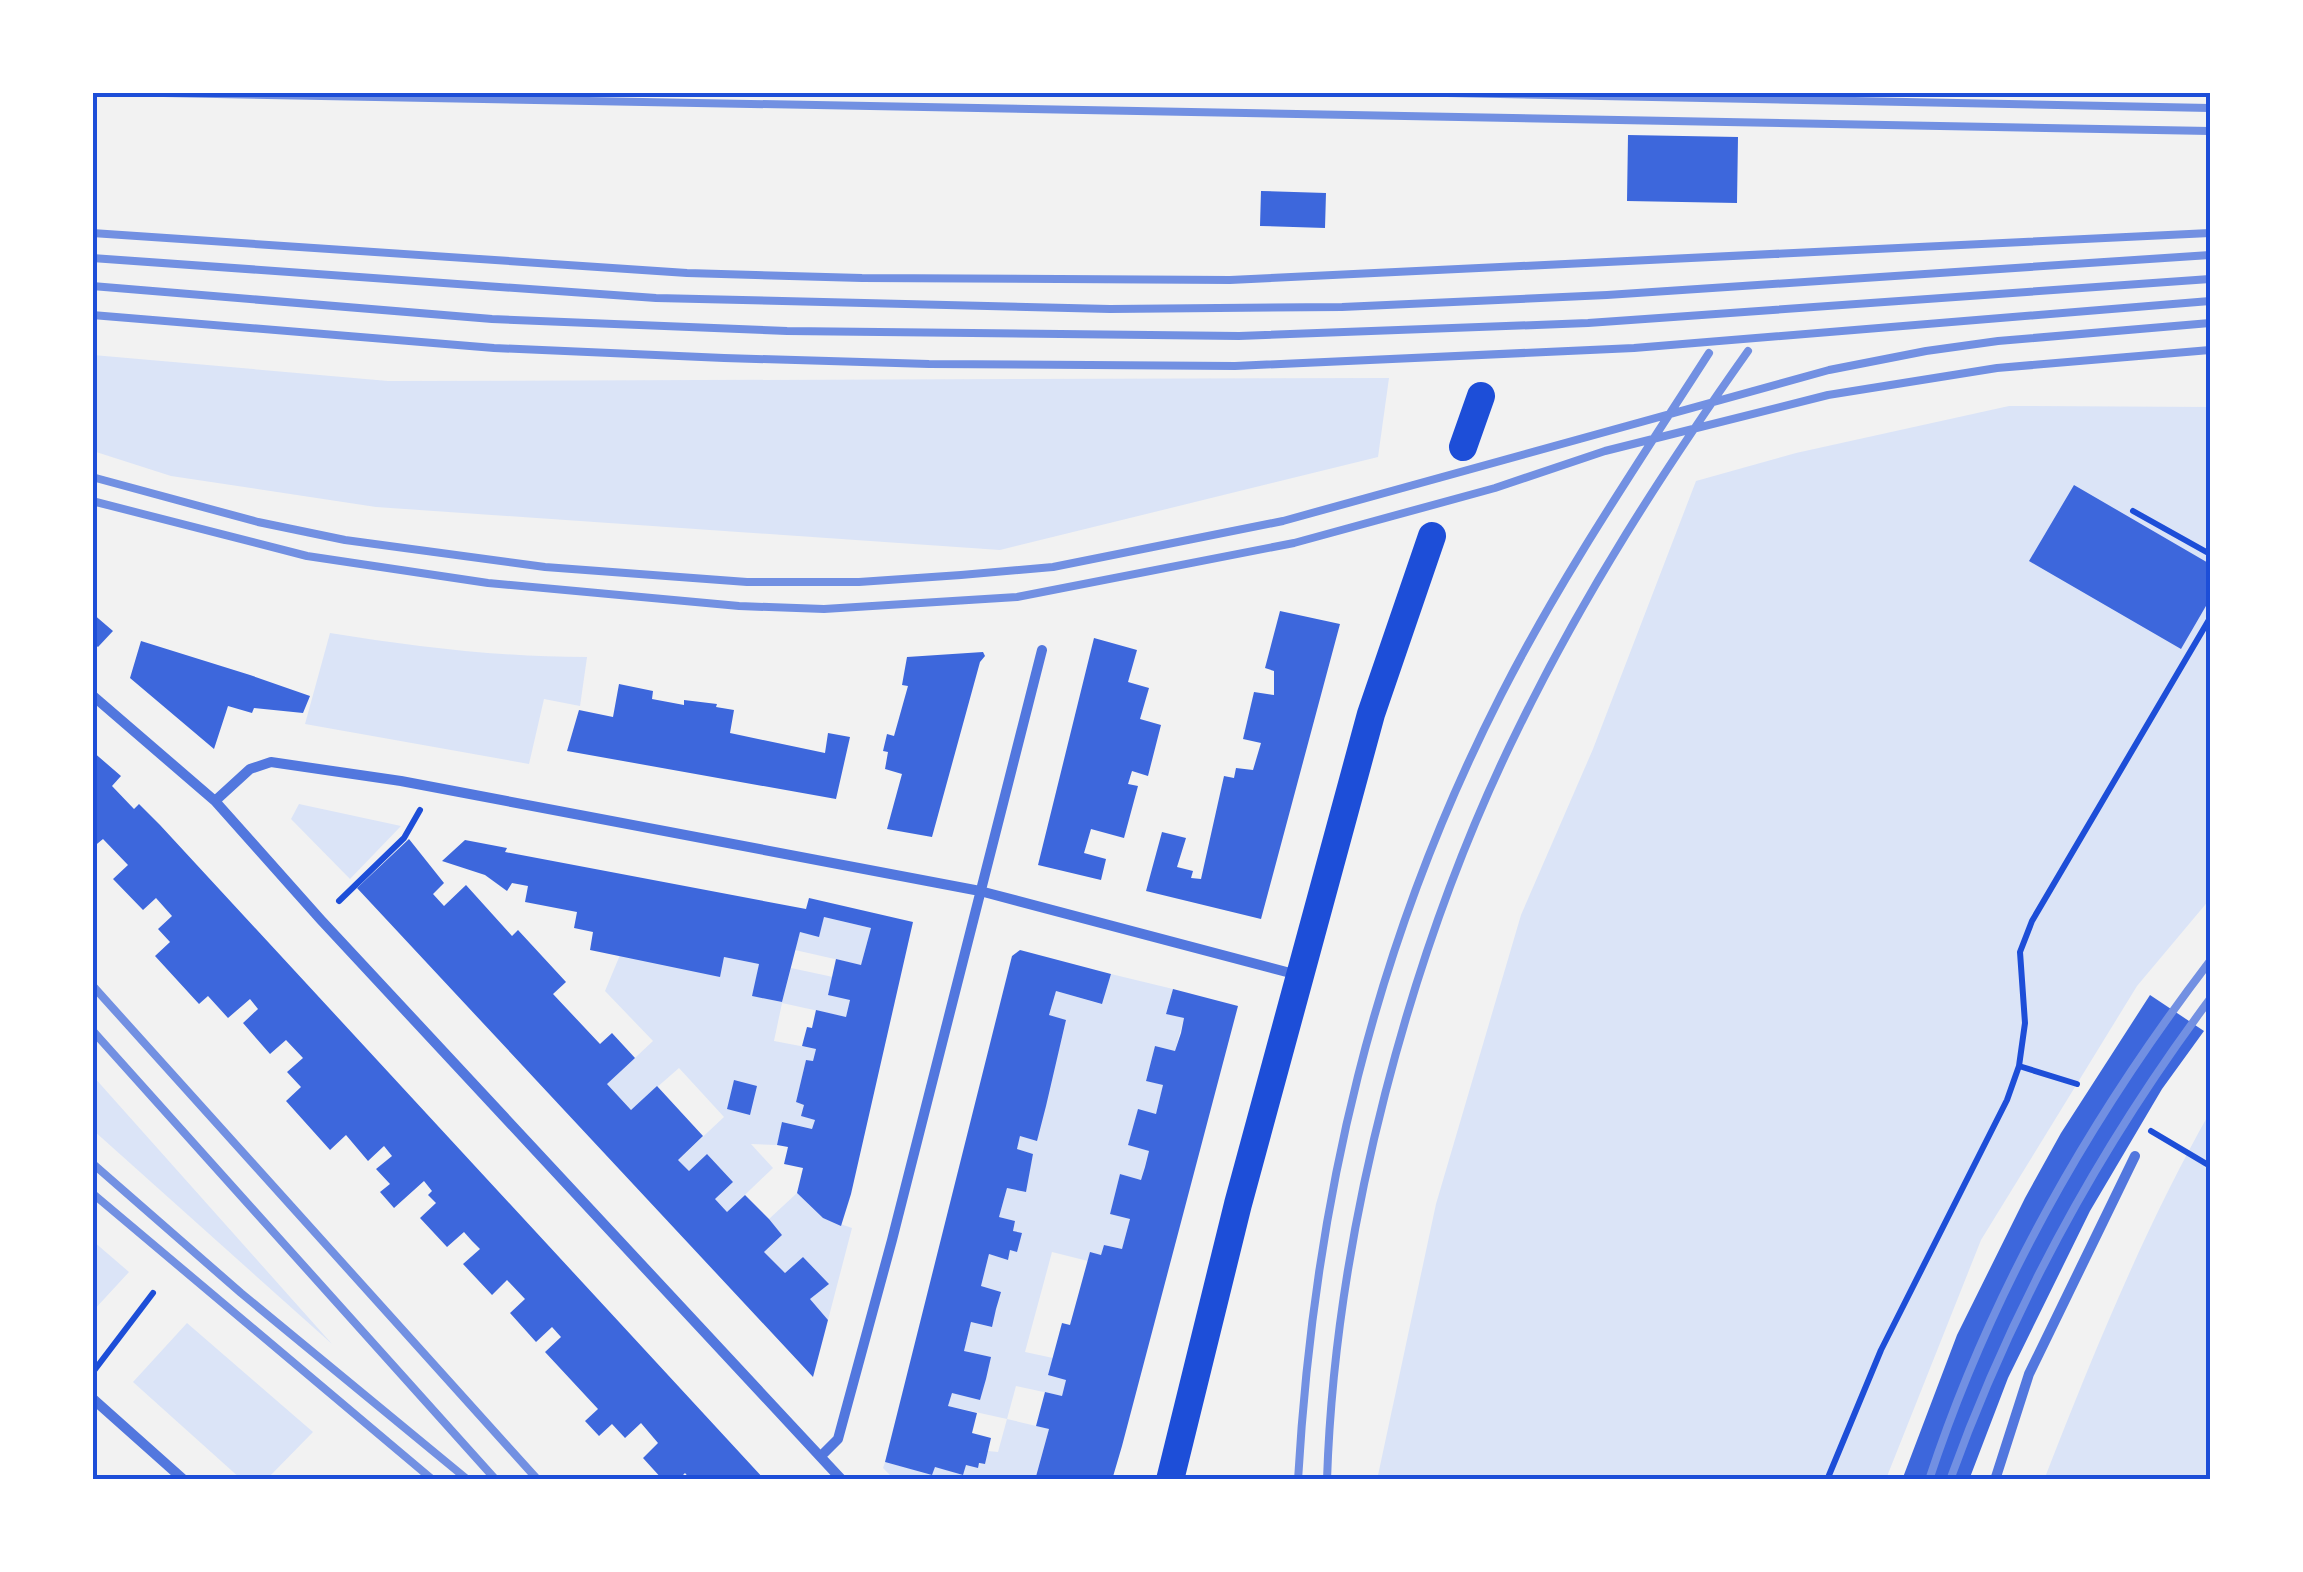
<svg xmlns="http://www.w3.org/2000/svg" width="2303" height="1572" viewBox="0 0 2303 1572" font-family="Inter,sans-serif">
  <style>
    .green { fill: #dbe4f7 }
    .building { fill: #3d67dc }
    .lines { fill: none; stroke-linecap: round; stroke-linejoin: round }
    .path { stroke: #1d4ed8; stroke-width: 6 }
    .minor { stroke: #5277de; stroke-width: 10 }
    .trunk { stroke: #1d4ed8; stroke-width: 28 }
    .rail { stroke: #7290e2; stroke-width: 8 }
    .neatline { fill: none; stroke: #1d4ed8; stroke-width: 4 }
  </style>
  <rect width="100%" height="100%" fill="#f2f2f2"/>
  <path class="green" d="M93,355L388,381L1389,378L1378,457L1000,550L376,507L171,476L93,451Z
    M2009,406L2210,407V899L2137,986L1981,1240L1886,1479L1377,1480L1436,1204L1521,915L1593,749L1696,481L1796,453Z
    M330,633C416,647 500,657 587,657L580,706L544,699L529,764L305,724Z
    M299,804L401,826L350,879L291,819Z
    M824,917L871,928L861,965L795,950L800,932L819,936Z
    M620,955L720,976L724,957L759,964L753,996L782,1002L791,968L833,977L850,1000L846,1017L782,1003L774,1041L816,1049L813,1061L806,1060L796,1102L804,1105L802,1116L815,1120L812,1129L783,1122L777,1145L751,1144L773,1168L727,1212L715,1199L733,1182L707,1154L689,1171L678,1160L724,1117L679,1068L631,1110L607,1084L653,1041L605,991Z
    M1111,974L1173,989L1166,1013L1184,1018L1175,1051L1155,1046L1146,1080L1163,1085L1156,1114L1138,1110L1128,1145L1149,1151L1141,1180L1120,1174L1110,1214L1130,1219L1122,1249L1104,1245L1101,1255L1091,1253L1088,1261L1052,1252L1025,1352L1053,1358L1066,1380L1062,1396L1016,1386L1007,1419L1049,1429L1035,1479H894L883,1468L885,1462L932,1474L935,1467L985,1464L988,1451L998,1452L1007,1419L948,1406L952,1393L990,1357L964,1351L971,1322L991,1327L1000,1292L981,1286L989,1254L1008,1260L1010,1250L1017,1251L1013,1231L1015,1221L999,1217L1007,1188L1025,1192L1033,1154L1017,1149L1020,1136L1036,1140L1066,1021L1049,1015L1056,991L1101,1004Z
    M93,1076L332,1344L93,1130Z
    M2210,1112V1479L2044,1480C2093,1354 2144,1229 2210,1112Z
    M797,1193L823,1218L852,1228L828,1320L810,1299L828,1283L803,1257L785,1273L764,1252L782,1235L769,1219Z
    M93,1241L129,1272L93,1311Z
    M187,1323L313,1432L267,1479H241L133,1382Z"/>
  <path class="building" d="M1628,135L1738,137L1737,203L1627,201Z
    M1261,191L1326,193L1325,228L1260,226Z
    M2074,485L2210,564V599L2181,649L2029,561Z
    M1280,611L1340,624L1261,919L1146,891L1162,832L1186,838L1177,867L1193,871L1191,878L1201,879L1224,776L1234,778L1236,768L1253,770L1261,743L1243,739L1254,692L1274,695V671L1265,668Z
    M92,613L113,631L98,647L92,642Z
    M1094,638L1137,650L1128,682L1149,688L1140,719L1161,725L1148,776L1132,771L1128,784L1138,786L1124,838L1091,829L1084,853L1106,859L1101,880L1038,865Z
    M141,641L250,675L310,696L303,713L254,708L252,713L228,706L214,749L130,678Z
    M983,652L985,656L980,662L932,837L887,829L902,774L885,769L888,752L883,751L887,734L894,736L908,686L902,685L907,657Z
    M619,684L653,691L652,699L684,705V700L717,704L716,707L734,710L730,733L825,753L828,733L850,737L836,799L567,751L579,710L613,717Z
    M92,751L121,776L112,786L134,809L139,804L160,825L765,1480H691L685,1473L678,1480H663L643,1458L658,1443L641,1423L625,1438L612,1424L599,1436L585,1421L598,1409L545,1352L561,1337L552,1327L536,1342L510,1313L525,1299L507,1280L492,1295L463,1264L480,1249L472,1241L464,1232L447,1247L420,1218L436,1203L428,1195L432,1191L424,1181L394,1208L380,1192L390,1184L376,1169L392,1156L384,1146L368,1161L346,1135L330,1150L286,1101L301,1087L287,1072L303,1058L286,1040L270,1054L243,1023L258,1009L250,999L228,1018L208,996L199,1004L155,956L170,942L158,929L172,916L156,898L143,910L113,879L128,865L103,839L92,848Z
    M409,839L444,883L433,894L444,906L466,885L512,936L518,930L566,982L553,994L600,1044L612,1033L635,1058L607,1084L631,1110L657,1086L703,1136L678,1160L689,1171L707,1154L733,1182L715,1199L727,1212L745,1195L769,1219L782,1235L764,1252L785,1273L803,1257L829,1284L810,1299L828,1320L813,1377L357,888Z
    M465,840L507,848L505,852L806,909L809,898L913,922L851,1194L841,1226L823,1218L797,1193L803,1168L784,1164L788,1147L777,1145L782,1122L812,1129L815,1120L801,1116L804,1105L796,1102L806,1060L813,1061L816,1049L802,1046L807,1027L812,1028L816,1010L846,1017L850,1000L828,995L836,959L861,965L871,928L824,917L819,937L800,932L782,1002L752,996L759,964L724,957L720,977L590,950L593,932L574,928L577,912L525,902L528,886L512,883L507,891L485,875L442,861Z
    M1020,950L1111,974L1102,1004L1056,991L1049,1015L1066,1020L1046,1106L1037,1141L1020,1136L1017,1149L1033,1154L1026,1192L1007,1188L999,1217L1015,1221L1013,1231L1022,1233L1017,1252L1010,1250L1008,1260L989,1254L981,1286L1001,1292L996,1309L992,1327L971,1322L964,1351L991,1357L986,1379L980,1400L952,1393L948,1406L977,1413L972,1433L991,1438L985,1464L979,1463L978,1468L966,1465L963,1475L935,1467L932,1475L885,1462L1012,956Z
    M1173,989L1238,1006L1122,1446L1112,1480H1035L1049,1429L1036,1426L1045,1392L1062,1396L1066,1380L1048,1375L1062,1323L1070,1325L1090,1252L1101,1255L1104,1245L1122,1249L1130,1219L1110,1214L1120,1174L1141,1180L1145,1167L1149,1151L1128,1145L1138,1109L1156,1114L1163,1085L1146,1081L1155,1046L1175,1051L1181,1033L1184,1018L1166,1014Z
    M2150,995L2204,1031L2162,1089L2090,1211L2008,1378L1969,1480H1902L1957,1335L2025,1198L2061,1133Z
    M734,1080L757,1086L750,1115L727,1109Z"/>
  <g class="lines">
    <path class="path" d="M2133,511L2210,554
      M339,901L404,838L420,810
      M2019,1066L2025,1023L2020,952L2032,921L2210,618
      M2151,1131L2210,1166
      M93,1372L153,1293
      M1827,1480L1881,1350L2007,1100L2019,1066L2077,1084"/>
    <path class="minor" d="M92,695L215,801L321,920L842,1480
      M215,801L250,769L271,762L401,781L980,891L1298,975
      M92,1398L184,1480
      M821,1456L838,1439L892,1240L1042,650
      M1995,1480L2029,1374L2135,1156"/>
    <path class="trunk" d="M1463,447L1481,396
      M1170,1480L1238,1204L1371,714L1432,536"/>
    <path class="rail" d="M111,92L2210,131
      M1394,92L2210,108
      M92,233L687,273L862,278L1230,280L2210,233
      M92,258L656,298L1110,309L1342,307L1607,295L2210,255
      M92,286L492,319L787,331L1239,336L1588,323L2210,279
      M92,315L494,348L724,358L929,364L1235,366L1634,348L2210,301
      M92,477L258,522L345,540L545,567L747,582H859L961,575L1053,567L1283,521L1829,370L1926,351L1998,341L2210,323
      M92,501L307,556L488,583L739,606L824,609L1017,597L1294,543L1495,488L1605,451L1828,395L1997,368L2210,350
      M92,985L538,1480
      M92,1030L496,1480
      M92,1163L241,1293L468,1480
      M92,1193L433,1480
      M1298,1480C1314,1202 1374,944 1501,695C1561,577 1637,465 1709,353
      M1327,1480C1335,1234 1410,947 1519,727C1584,594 1663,471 1748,351
      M1929,1480C1991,1291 2090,1118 2210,961
      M1950,1480C2012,1308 2101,1145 2210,999"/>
  </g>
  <rect width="2303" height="1572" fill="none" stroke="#ffffff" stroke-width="190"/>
  <rect x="95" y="95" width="2113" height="1382" class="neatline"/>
</svg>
